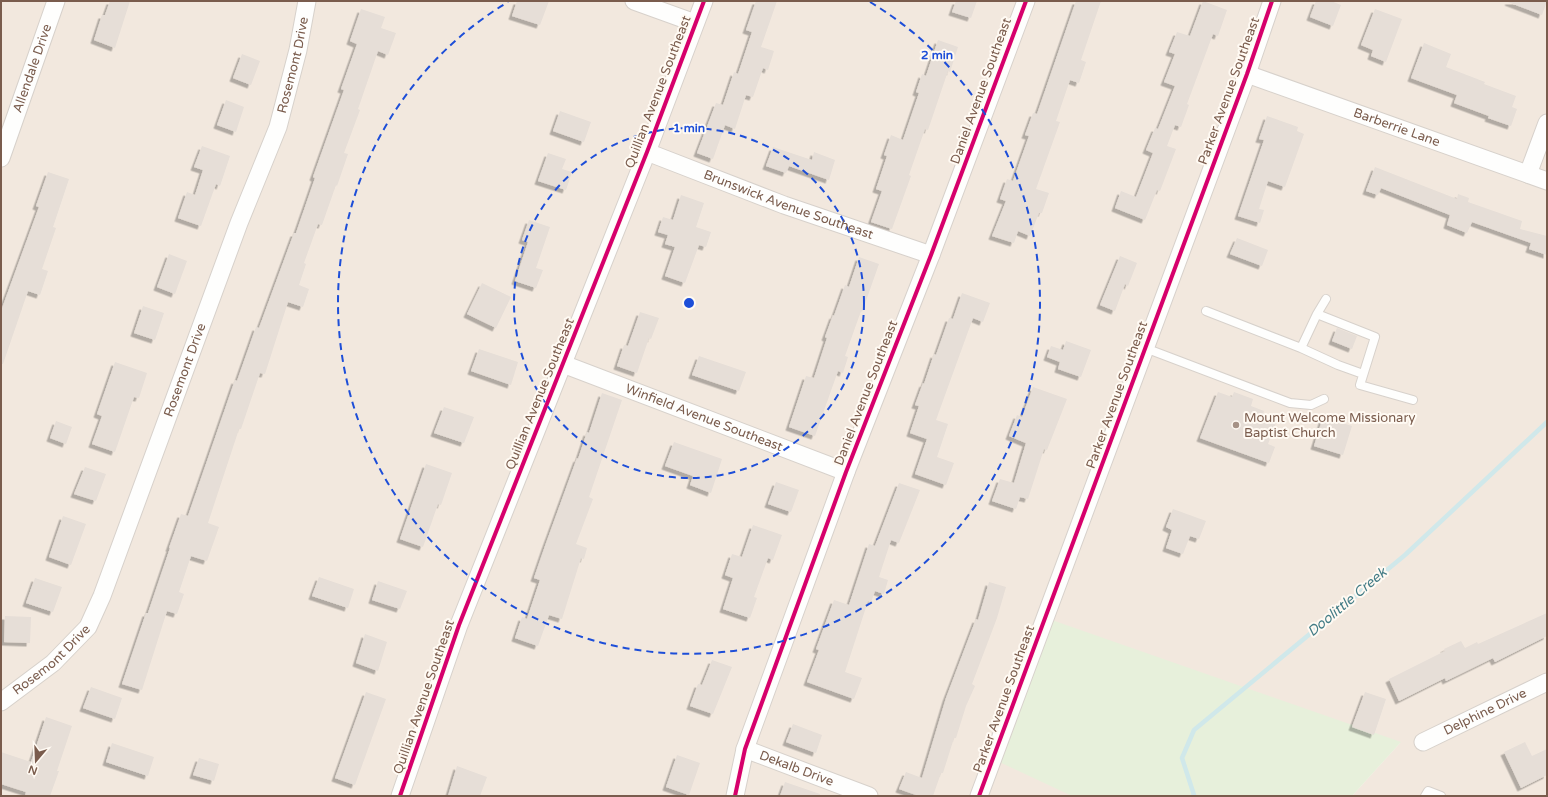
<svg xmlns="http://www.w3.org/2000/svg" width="1548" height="797" viewBox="0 0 1548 797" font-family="'Varela Round',sans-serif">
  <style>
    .residential { fill: #f2e8de }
    .green { fill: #e7f0db }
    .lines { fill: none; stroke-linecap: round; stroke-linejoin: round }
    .stream { stroke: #d0e8ea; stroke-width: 4.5 }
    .building { fill: #e6ded7; filter: url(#shadow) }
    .lane-casing { stroke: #d7d1cb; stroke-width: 10 }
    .street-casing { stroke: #d7d1cb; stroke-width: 19 }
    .lane { stroke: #fefefd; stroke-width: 8 }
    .street { stroke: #fefefd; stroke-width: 17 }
    .cycleway-casing { stroke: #fffaf3; stroke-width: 6 }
    .cycleway { stroke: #d6006c; stroke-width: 4 }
    .ring { fill: none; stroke: #1d4ed8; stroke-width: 2; stroke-dasharray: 7 5 }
    .poi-dot { fill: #a69286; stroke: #fffaf3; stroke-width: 1.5 }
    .labels { text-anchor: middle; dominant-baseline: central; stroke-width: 4; stroke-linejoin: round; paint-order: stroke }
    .street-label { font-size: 13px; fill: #7a5c4d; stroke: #fffaf3 }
    .poi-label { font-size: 13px; fill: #7a5c4d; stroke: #fffaf3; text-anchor: start }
    .water-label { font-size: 14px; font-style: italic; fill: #437c86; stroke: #fffaf3 }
    .centre { fill: #1d4ed8; stroke: #fffaf3; stroke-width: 2 }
    .ring-label { font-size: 12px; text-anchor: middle; font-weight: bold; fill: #1d4ed8; stroke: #fffaf3; stroke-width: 4; stroke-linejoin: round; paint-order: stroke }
  </style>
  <defs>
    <filter id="shadow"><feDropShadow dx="-3.5" dy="3.5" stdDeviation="0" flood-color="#0004"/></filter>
  </defs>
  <rect width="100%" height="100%" fill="#f9f5f0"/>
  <path class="residential" d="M1,1H1547V796H1352L1400,743L1072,796H1Z"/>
  <path class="green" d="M1049,619L1401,742L1352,796H1072L993,759Z"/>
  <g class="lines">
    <path class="stream" d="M1193,796L1194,795L1182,758L1194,730L1405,555L1547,422"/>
  </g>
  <path class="building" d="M110,1H130L115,48L94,40L102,15H105Z
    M517,1H549L540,25L512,16Z
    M756,1H777L761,47L774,51L768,70L763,68L753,97L746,95L735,129L725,125L713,159L697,153L716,103L723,105L734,72L738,74L752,32L746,30Z
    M956,1H977L971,18L952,12Z
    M1076,1H1101L1081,60L1086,62L1079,83L1070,80L1056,121L1060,122L1036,189L1049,193L1042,213H1039L1030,236L1018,231L1014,243L992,236L1006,201L1000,199L1007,179L1013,181L1029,136L1025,135L1033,113L1037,114Z
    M1203,1L1227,10L1218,36L1213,34L1187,104L1189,105L1181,127L1175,125L1167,146L1176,149L1160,191L1157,190L1145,220L1115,208L1121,191L1136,197L1153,153L1146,150L1155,128L1158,129L1175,86L1164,82L1175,54L1169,52L1177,32L1190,36Z
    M1316,1H1331L1341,5L1333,26L1310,17Z
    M1509,1H1547L1542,15L1508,2Z
    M361,9L385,17L381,28L396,33L388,55L378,51L358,109L360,110L344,153L348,154L337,186L336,185L322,225L318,224L304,263L306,264L299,285L309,289L303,307L288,302L265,374L260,373L241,429H239L208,523L219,527L207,561L191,556L179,592L184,594L177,614L167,611L142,690L122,684L146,613H148L170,548H169L181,514L188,516L235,380L237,381L256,327L259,328L294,233H296L315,178L313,177L344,90L341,89L357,44L350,41Z
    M1375,9L1402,19L1386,62L1371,56L1373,50L1361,45Z
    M938,40L958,47L950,72L948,71L928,130L925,129L909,175L911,176L892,229L871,222L882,191L876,189L887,156L884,155L891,135L903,140L919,93L916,92L922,74L926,76Z
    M1424,43L1451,54L1446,67L1485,82L1484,84L1516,96L1512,107L1517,109L1511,126L1488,118L1489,116L1454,103L1457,95L1411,78Z
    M242,54L260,61L251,85L233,78Z
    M226,100L244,107L236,132L217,125Z
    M560,111L591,122L584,142L553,131Z
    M1267,116L1298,127L1297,131L1304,134L1285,187L1268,181L1259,209L1264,210L1260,223L1238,216L1264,140L1259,139Z
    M202,146L230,156L220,186L216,184L201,226L178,218L187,192L195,195L203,170L194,167Z
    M773,147L812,160L814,152L835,160L829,180L789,166L786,173L766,166Z
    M548,153L566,159L562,169L572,172L566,190L538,181Z
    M1375,167L1457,199L1458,194L1469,198L1468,202L1522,221L1520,229L1547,236V255L1529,249L1531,243L1472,222L1467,233L1447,225L1450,215L1381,188L1378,195L1366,191Z
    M48,172L69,179L53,227L56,228L42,269L48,271L40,295L28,291L3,364H1V311L39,207L36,206Z
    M681,195L704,203L696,227L711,232L706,247L699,245L685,283L665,276L675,247L665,244L668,235L658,232L663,217L673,220Z
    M529,220L550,227L536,268L543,270L536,288L515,281L528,242L522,240Z
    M1237,238L1268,250L1262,266L1230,254Z
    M169,254L187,261L175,294L157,287Z
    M1120,256L1137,263L1128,286L1125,284L1115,311L1100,305Z
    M859,257L879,264L862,312L861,311L845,356L848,357L843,373L838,371L815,436L789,427L806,376L814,378L827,338L825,337L833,315L834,316L845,285L849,287Z
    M482,283L511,297L496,328L467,314Z
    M962,293L990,303L983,322L973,318L936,420L948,424L937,457L954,463L946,485L915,474L927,439L910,433L919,406L915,405L923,383L924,384L934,354L936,355L949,318L953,319Z
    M143,306L164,313L155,340L134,333Z
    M640,312L659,318L651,339L649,338L637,373L617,366L624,345L628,346Z
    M1337,328L1357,336L1352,349L1332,341Z
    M1066,341L1091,350L1081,377L1058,369L1060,362L1047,357L1051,346L1063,350Z
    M479,349L518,362L511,385L471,371Z
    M699,356L746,372L739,391L692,375Z
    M115,362L147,373L139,398L134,397L115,452L92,444L102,416L97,414Z
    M1033,387L1067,399L1047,450L1044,449L1028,499L1020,497L1016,509L992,501L1000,479L1014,483L1026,443L1009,436L1017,415L1022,417Z
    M1218,392L1232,397L1234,392L1253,399L1251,406L1264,411L1262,417L1276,423L1268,444L1275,447L1269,463L1200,438Z
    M602,393L622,400L589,497L593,499L576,544L587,548L584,559L581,558L562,619L549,615L538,646L515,638L522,617L527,619L540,580L534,578L545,546L577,458L578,459L587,432L589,433Z
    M444,407L474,417L464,443L434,433Z
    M1323,417L1352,426L1343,455L1314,446Z
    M56,421L72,427L66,444L50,438Z
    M674,442L722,459L711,493L690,485L693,476L665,466Z
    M426,464L452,473L441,505L438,504L423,547L400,539Z
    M85,467L106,474L96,501L74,494Z
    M776,482L799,490L791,512L768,504Z
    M899,483L920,490L899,543L891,540L879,577L888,580L884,594L875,591L871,602L868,601L845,672L862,678L854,699L807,682L819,650L816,649L834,600L849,605L869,544L875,546Z
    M1173,509L1206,521L1199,539L1190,536L1183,554L1166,548L1172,530L1166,527Z
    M63,516L86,524L71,565L49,557Z
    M753,525L782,535L773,560L768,558L754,597L757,598L750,618L723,609L733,578L725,575L732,554L742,557Z
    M319,577L354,589L348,608L312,596Z
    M35,578L62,587L53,612L26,603Z
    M378,581L407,591L400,609L372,600Z
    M989,582L1006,587L997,618L972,684L975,686L966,706L956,738H954L943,773H941L933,796H919L899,789L906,772L922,778L946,698L976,619L978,620Z
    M1547,613V636L1495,662L1493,658L1446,681L1445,678L1399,701L1389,679L1445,651L1444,649L1461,641L1465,648L1477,642L1478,644Z
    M5,616L31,617L30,643L4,642Z
    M365,634L387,642L378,671L356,663Z
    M712,660L732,667L713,714L690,706L698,684L702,685Z
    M91,687L122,698L115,719L83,708Z
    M366,692L386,699L355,785L335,778Z
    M1365,692L1386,699L1374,735L1352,727Z
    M46,717L72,726L57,771H59L50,796H25L26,792L1,784V752L31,762Z
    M793,724L822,735L816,753L786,742Z
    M1525,742L1532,756L1547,749V775L1521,788L1504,752Z
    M112,743L154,757L148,776L106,762Z
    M677,755L700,763L689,795L666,787Z
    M199,758L219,764L214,781L193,775Z
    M457,766L487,777L480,796H448Z
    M785,782L820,794V796H780Z"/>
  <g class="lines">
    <defs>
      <path id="lane" d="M1206,311L1301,348
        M1317,314L1326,299
        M1145,348L1290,403L1311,405L1324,399
        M1363,374L1338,365L1301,348L1317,314L1375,337L1360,385L1413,400
        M1425,796L1428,791L1441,796"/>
      <g id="street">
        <path d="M634,1L695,23"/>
        <path id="s1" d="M1247,74L1547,181"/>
        <path id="s2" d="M647,152L784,205L931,255"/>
        <path id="s3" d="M1,158L56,1"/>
        <path d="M1528,174L1547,123"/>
        <path id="s4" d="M563,364L846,472"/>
        <path id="s5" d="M1,702L53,663L88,627L102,596L239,223L278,127L298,50L307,1"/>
        <path id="s6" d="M1423,742L1547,682"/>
        <path id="s7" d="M745,749L869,796"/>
        <path d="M400,796L459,625L647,152L704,1"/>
        <path d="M735,796L745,749L846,472L931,255L1026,1"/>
        <path d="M979,796L1247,74L1272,1"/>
      </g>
    </defs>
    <use href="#lane" class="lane-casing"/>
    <use href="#street" class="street-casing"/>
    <use href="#lane" class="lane"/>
    <use href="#street" class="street"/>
    <defs>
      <path id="cycleway" d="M400,796L459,625L647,152L704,1
        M735,796L745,749L846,472L931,255L1026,1
        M979,796L1247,74L1272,1"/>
    </defs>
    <use href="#cycleway" class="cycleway-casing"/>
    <use href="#cycleway" class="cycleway"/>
  </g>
  <g class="ring">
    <circle cx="689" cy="303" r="175"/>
    <path d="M870 2A351 351 0 1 1 508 2"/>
  </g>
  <circle class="poi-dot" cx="1236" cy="425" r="4"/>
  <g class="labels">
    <g class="street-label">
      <text stroke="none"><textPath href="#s5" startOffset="714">Rosemont Drive</textPath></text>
      <text stroke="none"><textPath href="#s3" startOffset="95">Allendale Drive</textPath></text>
      <text transform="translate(981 91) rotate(-70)">Daniel Avenue Southeast</text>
      <text transform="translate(1229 91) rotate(-70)">Parker Avenue Southeast</text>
      <text transform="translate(658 92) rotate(-69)">Quillian Avenue Southeast</text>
      <text stroke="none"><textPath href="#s1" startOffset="159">Barberrie Lane</textPath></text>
      <text stroke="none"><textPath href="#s2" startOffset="151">Brunswick Avenue Southeast</textPath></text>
      <text stroke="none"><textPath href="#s5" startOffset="390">Rosemont Drive</textPath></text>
      <text transform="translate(866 393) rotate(-69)">Daniel Avenue Southeast</text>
      <text transform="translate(540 394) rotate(-68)">Quillian Avenue Southeast</text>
      <text transform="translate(1117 395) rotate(-70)">Parker Avenue Southeast</text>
      <text stroke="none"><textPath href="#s4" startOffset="151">Winfield Avenue Southeast</textPath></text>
      <text stroke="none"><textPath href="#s5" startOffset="66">Rosemont Drive</textPath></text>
      <text transform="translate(424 697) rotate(-71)">Quillian Avenue Southeast</text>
      <text transform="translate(1004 699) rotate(-70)">Parker Avenue Southeast</text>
      <text stroke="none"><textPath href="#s6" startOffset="69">Delphine Drive</textPath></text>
      <text stroke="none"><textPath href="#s7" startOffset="55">Dekalb Drive</textPath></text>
    </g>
    <g class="poi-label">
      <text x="1244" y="418">Mount Welcome Missionary<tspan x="1244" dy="15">Baptist Church</tspan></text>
    </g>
    <g class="water-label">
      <text transform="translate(1347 602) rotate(-40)">Doolittle Creek</text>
    </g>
  </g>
  <circle cx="689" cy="303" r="6" class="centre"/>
  <g class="ring-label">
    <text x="937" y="59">2 min</text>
    <text x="689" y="132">1 min</text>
  </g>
  <rect width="1548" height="797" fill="none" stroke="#7a5c4d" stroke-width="4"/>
  <g transform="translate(36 761) rotate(199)" stroke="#fffaf3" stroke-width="3" paint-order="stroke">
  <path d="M0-3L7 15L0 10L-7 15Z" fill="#7a5c4d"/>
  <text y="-6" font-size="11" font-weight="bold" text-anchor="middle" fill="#7a5c4d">N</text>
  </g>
</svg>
